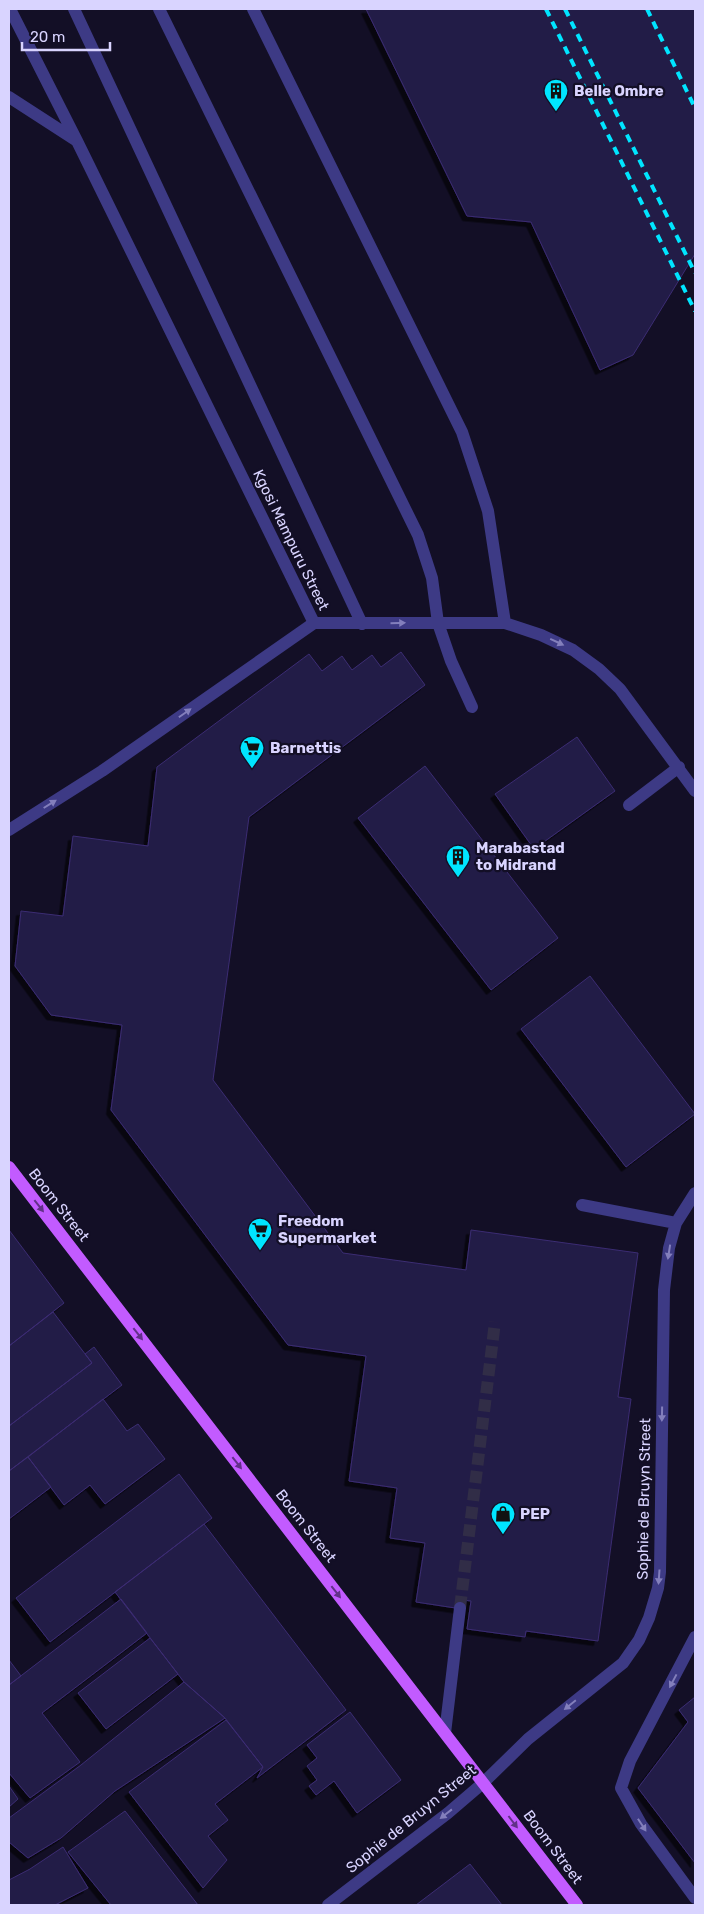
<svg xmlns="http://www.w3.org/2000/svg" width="704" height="1914" viewBox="0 0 704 1914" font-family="Rubik,sans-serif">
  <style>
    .building { fill: #241b47; stroke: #3b2d73; filter: url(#shadow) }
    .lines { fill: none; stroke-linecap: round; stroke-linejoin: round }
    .minor-tunnel { stroke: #312d47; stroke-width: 12; stroke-dasharray: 12 6; stroke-linecap: butt }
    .minor { stroke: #3d3a85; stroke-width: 12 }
    .major { stroke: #c25bff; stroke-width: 12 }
    .rail { stroke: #00e5ff; stroke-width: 4; stroke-dasharray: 8 6; stroke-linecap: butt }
    .oneway { fill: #837fbc }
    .oneway2 { fill: #623188 }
    .labels { text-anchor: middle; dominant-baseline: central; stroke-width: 4.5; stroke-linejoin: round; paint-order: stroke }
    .poi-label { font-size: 15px; font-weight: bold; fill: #d9d4ff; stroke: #130f26; text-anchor: start }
    .street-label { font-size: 15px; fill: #d9d4ff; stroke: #130f26 }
  </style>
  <defs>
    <filter id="shadow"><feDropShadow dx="-4.5" dy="4.5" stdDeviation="0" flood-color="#0009"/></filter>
  </defs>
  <rect width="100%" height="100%" fill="#130f26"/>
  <path class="building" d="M366,9H695V254L633,355L600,370L531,222L467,216Z
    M401,652L425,685L249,817L213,1080L343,1253L466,1270L471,1230L638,1253L618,1397L631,1399L598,1641L526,1631L525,1637L467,1629L471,1601L463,1600L462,1609L416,1602L425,1543L390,1538L397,1488L349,1481L366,1356L288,1345L111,1110L122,1025L51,1015L15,966L21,911L63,916L73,836L148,846L157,767L309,654L322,671L342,656L352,670L372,655L381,667Z
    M577,737L615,791L534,849L495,794Z
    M425,766L558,938L491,990L358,818Z
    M590,976L695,1114L626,1167L521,1029Z
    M9,1230L64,1303L9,1346Z
    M53,1312L92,1363L9,1426V1346Z
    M94,1347L122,1385L9,1471V1426L92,1363L85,1354Z
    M103,1399L127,1431L138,1424L165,1459L105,1504L90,1485L64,1505L28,1457Z
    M28,1457L51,1487L9,1519V1471Z
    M179,1474L212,1518L50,1642L16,1598Z
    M204,1524L346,1710L257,1778L263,1767L225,1718L184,1682L115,1592Z
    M121,1599L147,1633L42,1713L80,1762L30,1798L9,1773V1685Z
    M150,1638L178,1674L106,1729L78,1693Z
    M9,1660L21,1676L9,1685Z
    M184,1682L225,1718L115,1791L61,1838L28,1858L9,1842V1818L81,1765Z
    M695,1697V1863L638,1788L688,1722L679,1710Z
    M350,1712L401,1780L357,1813L334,1781L316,1795L309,1786L317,1780L307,1766L317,1758L307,1745Z
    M226,1720L263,1767L215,1804L228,1820L208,1836L227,1860L203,1888L129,1792Z
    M9,1786L18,1799L9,1807Z
    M125,1811L191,1896L198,1905H111L68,1852Z
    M63,1847L88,1888L55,1905H9V1880L30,1869Z
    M470,1864L502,1905H416Z"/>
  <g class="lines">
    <path class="minor-tunnel" d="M460,1608L495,1322"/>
    <path class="minor" d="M10,9L77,141L314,623
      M74,9L362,624
      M159,9L418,535L432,578L438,623L451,661L472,707
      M253,9L462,432L488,511L505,623
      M9,97L77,141
      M314,623H505L541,635L573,650L599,669L620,689L695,791
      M629,805L679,767
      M9,830L102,771L314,623
      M582,1205L676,1223
      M695,1637L630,1761L621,1788L641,1824L695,1898
      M445,1733L460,1608
      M328,1905L448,1813L483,1783L528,1739L623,1663L639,1640L649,1618L658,1588L660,1572L664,1290L669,1248L676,1223L695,1193"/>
    <path class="major" d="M9,1167L577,1905"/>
    <path class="rail" d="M546,9L695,311
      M565,9L695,273
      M647,9L695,108"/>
  </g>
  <defs><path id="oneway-solid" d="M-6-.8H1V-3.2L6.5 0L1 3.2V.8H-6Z" transform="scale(1.25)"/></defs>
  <g class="oneway">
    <use href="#oneway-solid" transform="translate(398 623) rotate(-1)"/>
    <use href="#oneway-solid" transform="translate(557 642) rotate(25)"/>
    <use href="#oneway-solid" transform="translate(185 713) rotate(-35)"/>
    <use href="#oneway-solid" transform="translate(50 804) rotate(-32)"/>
    <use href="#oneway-solid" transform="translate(669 1252) rotate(99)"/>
    <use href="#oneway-solid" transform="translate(662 1414) rotate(91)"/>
    <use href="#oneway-solid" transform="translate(659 1577) rotate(94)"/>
    <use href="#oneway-solid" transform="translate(673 1681) rotate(118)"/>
    <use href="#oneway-solid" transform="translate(570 1705) rotate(141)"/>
    <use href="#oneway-solid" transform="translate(446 1814) rotate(142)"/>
    <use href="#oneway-solid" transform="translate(642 1825) rotate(57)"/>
  </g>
  <g class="oneway2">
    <use href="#oneway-solid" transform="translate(39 1206) rotate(52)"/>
    <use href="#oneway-solid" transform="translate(138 1334) rotate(52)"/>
    <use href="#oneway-solid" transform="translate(237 1463) rotate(52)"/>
    <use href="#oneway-solid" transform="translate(336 1592) rotate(52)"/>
    <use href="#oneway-solid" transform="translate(513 1822) rotate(53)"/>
  </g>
  <defs>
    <symbol id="building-pin" viewBox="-11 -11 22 30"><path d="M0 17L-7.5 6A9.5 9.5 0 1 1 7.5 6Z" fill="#00e5ff" stroke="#130f26"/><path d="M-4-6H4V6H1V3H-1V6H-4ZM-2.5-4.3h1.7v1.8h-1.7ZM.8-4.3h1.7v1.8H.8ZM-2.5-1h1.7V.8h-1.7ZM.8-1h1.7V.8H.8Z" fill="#111"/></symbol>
    <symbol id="supermarket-pin" viewBox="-11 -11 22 30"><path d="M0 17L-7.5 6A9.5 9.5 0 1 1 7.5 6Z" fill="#00e5ff" stroke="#130f26"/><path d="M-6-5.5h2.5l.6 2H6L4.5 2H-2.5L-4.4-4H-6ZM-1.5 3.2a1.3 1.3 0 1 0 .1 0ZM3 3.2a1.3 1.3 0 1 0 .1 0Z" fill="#111"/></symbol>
    <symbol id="shop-pin" viewBox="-11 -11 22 30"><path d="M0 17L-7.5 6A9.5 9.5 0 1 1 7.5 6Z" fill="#00e5ff" stroke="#130f26"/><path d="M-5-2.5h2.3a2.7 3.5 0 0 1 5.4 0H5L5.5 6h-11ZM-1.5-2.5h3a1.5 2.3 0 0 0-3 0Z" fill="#111"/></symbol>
  </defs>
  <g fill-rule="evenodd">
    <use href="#building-pin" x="542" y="77" width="28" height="38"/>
    <use href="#supermarket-pin" x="238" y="734" width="28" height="38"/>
    <use href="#building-pin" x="444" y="843" width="28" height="38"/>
    <use href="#supermarket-pin" x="246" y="1216" width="28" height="38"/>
    <use href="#shop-pin" x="489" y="1500" width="28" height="38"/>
  </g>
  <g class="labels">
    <g class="poi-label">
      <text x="574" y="91">Belle Ombre</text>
      <text x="270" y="748">Barnettis</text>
      <text x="476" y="848">Marabastad<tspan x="476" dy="17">to Midrand</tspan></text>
      <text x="278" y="1221">Freedom<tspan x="278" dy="17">Supermarket</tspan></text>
      <text x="520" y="1514">PEP</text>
    </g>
    <g class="street-label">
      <text transform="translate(291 540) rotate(64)">Kgosi Mampuru Street</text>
      <text transform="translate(59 1205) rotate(52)">Boom Street</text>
      <text transform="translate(644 1499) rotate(-89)">Sophie de Bruyn Street</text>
      <text transform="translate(306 1526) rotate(52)">Boom Street</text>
      <text transform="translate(411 1819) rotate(-39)">Sophie de Bruyn Street</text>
      <text transform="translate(553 1847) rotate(53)">Boom Street</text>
    </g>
  </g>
  <rect width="704" height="1914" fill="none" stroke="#d9d4ff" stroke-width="20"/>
  <path d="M22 42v8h88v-8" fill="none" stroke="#d9d4ff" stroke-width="2.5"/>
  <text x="30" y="42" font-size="15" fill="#d9d4ff" stroke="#130f26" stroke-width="4" paint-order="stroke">20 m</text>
</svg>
